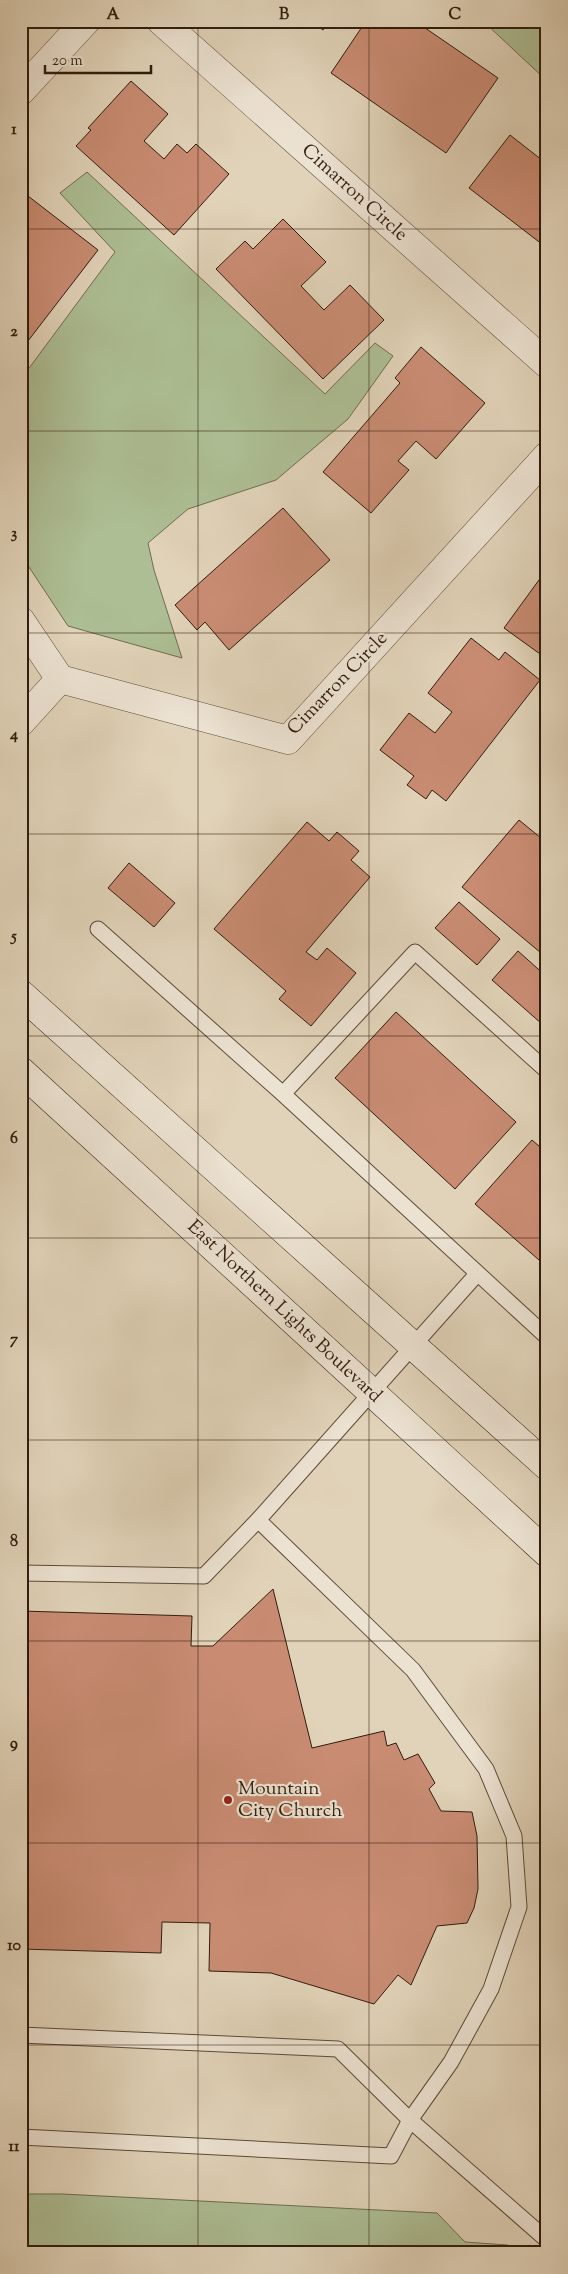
<svg xmlns="http://www.w3.org/2000/svg" width="568" height="2274" viewBox="0 0 568 2274" font-family="'Sorts Mill Goudy',serif">
  <style>
    .green { fill: #adbe94; stroke: #6e6d50 }
    .building { fill: #c98c73; stroke: #301c0d }
    .lines { fill: none; stroke-linecap: round; stroke-linejoin: round }
    .lane-casing { stroke: #5c4a38; stroke-width: 17 }
    .street-casing { stroke: #5c4a38; stroke-width: 29 }
    .secondary-casing { stroke: #301c0d; stroke-width: 29 }
    .lane { stroke: #ece2d2; stroke-width: 15 }
    .street { stroke: #ece2d2; stroke-width: 28 }
    .secondary { stroke: #ece2d2; stroke-width: 28 }
    .grid { fill: none; stroke: #301c0d; stroke-width: 1; stroke-opacity: 0.55 }
    .poi-dot { fill: #8f2418; stroke: #ece2d2; stroke-width: 2 }
    .labels { text-anchor: middle; dominant-baseline: central; stroke-width: 4.5; stroke-linejoin: round; paint-order: stroke }
    .street-label { font-size: 19px; fill: #301c0d; stroke: #ece2d2 }
    .poi-label { font-size: 19px; fill: #301c0d; stroke: #ece2d2; text-anchor: start }
    .neatline { fill: none; stroke: #301c0d; stroke-width: 2 }
    .grid-label { font-size: 16px; text-anchor: middle; font-weight: bold; fill: #301c0d }
  </style>
  <rect width="100%" height="100%" fill="#e1d3b9"/>
  <filter id="stains"><feTurbulence type="fractalNoise" baseFrequency=".004" numOctaves="4"/><feColorMatrix values="0 0 0 0 .2 0 0 0 0 .09 0 0 0 0 .02 0 0 0 .5 -.17"/></filter>
  <radialGradient id="worn" r=".72"><stop offset=".6" stop-color="#630" stop-opacity="0"/><stop offset="1" stop-color="#630" stop-opacity=".3"/></radialGradient>
  <path class="green" d="M483,21H547V81Z
    M87,172L325,394L375,343L393,356L348,419L276,480L188,509L148,543L154,570L182,658L68,626L21,555V379L115,252L60,193Z
    M21,2194H62L437,2213L465,2242L508,2245L502,2253H21Z"/>
  <path class="building" d="M311,21H329L323,30Z
    M366,21H415L498,78L446,153L331,73Z
    M131,81L168,114L144,141L164,159L177,144L187,153L196,144L229,174L174,235L76,146L91,130L88,128Z
    M510,135L547,164V248L469,188Z
    M28,196L98,250L21,350V205Z
    M283,219L326,262L301,286L324,310L350,285L384,320L323,379L216,269L245,241L253,249Z
    M421,347L485,403L436,459L416,441L398,461L409,470L371,513L323,472L400,383L395,378Z
    M283,508L330,560L229,650L205,622L197,630L175,605Z
    M547,569V659L504,628Z
    M471,638L499,660L505,652L540,680L446,801L432,790L426,799L407,785L414,776L380,750L409,713L435,733L452,712L428,693Z
    M519,820L547,843V958L462,887Z
    M307,822L329,841L337,832L359,851L351,860L370,877L306,952L317,960L327,948L356,973L311,1026L279,999L286,991L214,929Z
    M129,863L175,903L154,927L108,888Z
    M459,902L500,939L477,965L435,928Z
    M518,951L547,977V1018L542,1024L492,980Z
    M396,1012L516,1122L455,1189L335,1078Z
    M532,1140L547,1153V1267L475,1204Z
    M273,1589L312,1748L384,1731L387,1746L396,1743L404,1760L418,1754L435,1783L429,1789L441,1811L472,1812L477,1836L478,1889L474,1908L467,1923L437,1926L411,1985L398,1975L374,2004L271,1973L209,1971L210,1923L162,1922L161,1953L21,1949V1611L192,1616L191,1646H213Z"/>
  <g class="lines">
    <defs>
      <path id="lane" d="M98,929L283,1094
        M547,1071L415,952L283,1094L547,1337
        M21,1573L204,1576L258,1520L477,1274
        M21,2035L338,2049L410,2120L547,2240
        M21,2137L391,2156L410,2120L451,2062L491,1989L519,1907L514,1836L486,1769L413,1670L258,1520"/>
      <path id="street" d="M161,21L547,364
        M21,91L86,21
        M21,621L60,679L288,740L547,456
        M21,722L60,679"/>
      <path id="secondary" d="M21,994L547,1466
        M21,1071L547,1553"/>
    </defs>
    <use href="#lane" class="lane-casing"/>
    <use href="#street" class="street-casing"/>
    <use href="#secondary" class="secondary-casing"/>
    <use href="#lane" class="lane"/>
    <use href="#street" class="street"/>
    <use href="#secondary" class="secondary"/>
  </g>
  <path class="grid" d="M198,21V2253M369,21V2253M21,229H547M21,431H547M21,633H547M21,834H547M21,1036H547M21,1238H547M21,1440H547M21,1641H547M21,1843H547M21,2045H547"/>
  <circle class="poi-dot" cx="228" cy="1800" r="5"/>
  <g class="labels">
    <g class="street-label">
      <text transform="translate(354 193) rotate(42)">Cimarron Circle</text>
      <text transform="translate(338 684) rotate(-46)">Cimarron Circle</text>
      <text transform="translate(284 1312) rotate(43)">East Northern Lights Boulevard</text>
    </g>
    <g class="poi-label">
      <text x="238" y="1789">Mountain<tspan x="238" dy="22">City Church</tspan></text>
    </g>
  </g>
  <rect width="568" height="2274" fill="none" stroke="#e1d3b9" stroke-width="55"/>
  <path d="M45 65v8h106v-8" fill="none" stroke="#301c0d" stroke-width="2.5"/>
  <text x="52" y="65" font-size="15" fill="#301c0d" stroke="#ece2d2" stroke-width="4" paint-order="stroke">20 m</text>
  <rect x="28" y="28" width="512" height="2218" class="neatline"/>
  <g class="grid-label">
    <text x="113" y="19">A</text>
    <text x="284" y="19">B</text>
    <text x="455" y="19">C</text>
    <text x="14" y="134">1</text>
    <text x="14" y="336">2</text>
    <text x="14" y="538">3</text>
    <text x="14" y="739">4</text>
    <text x="14" y="941">5</text>
    <text x="14" y="1143">6</text>
    <text x="14" y="1344">7</text>
    <text x="14" y="1546">8</text>
    <text x="14" y="1748">9</text>
    <text x="14" y="1950">10</text>
    <text x="14" y="2151">11</text>
  </g>
  <rect width="100%" height="100%" filter="url(#stains)"/>
  <rect width="100%" height="100%" fill="url(#worn)"/>
</svg>
